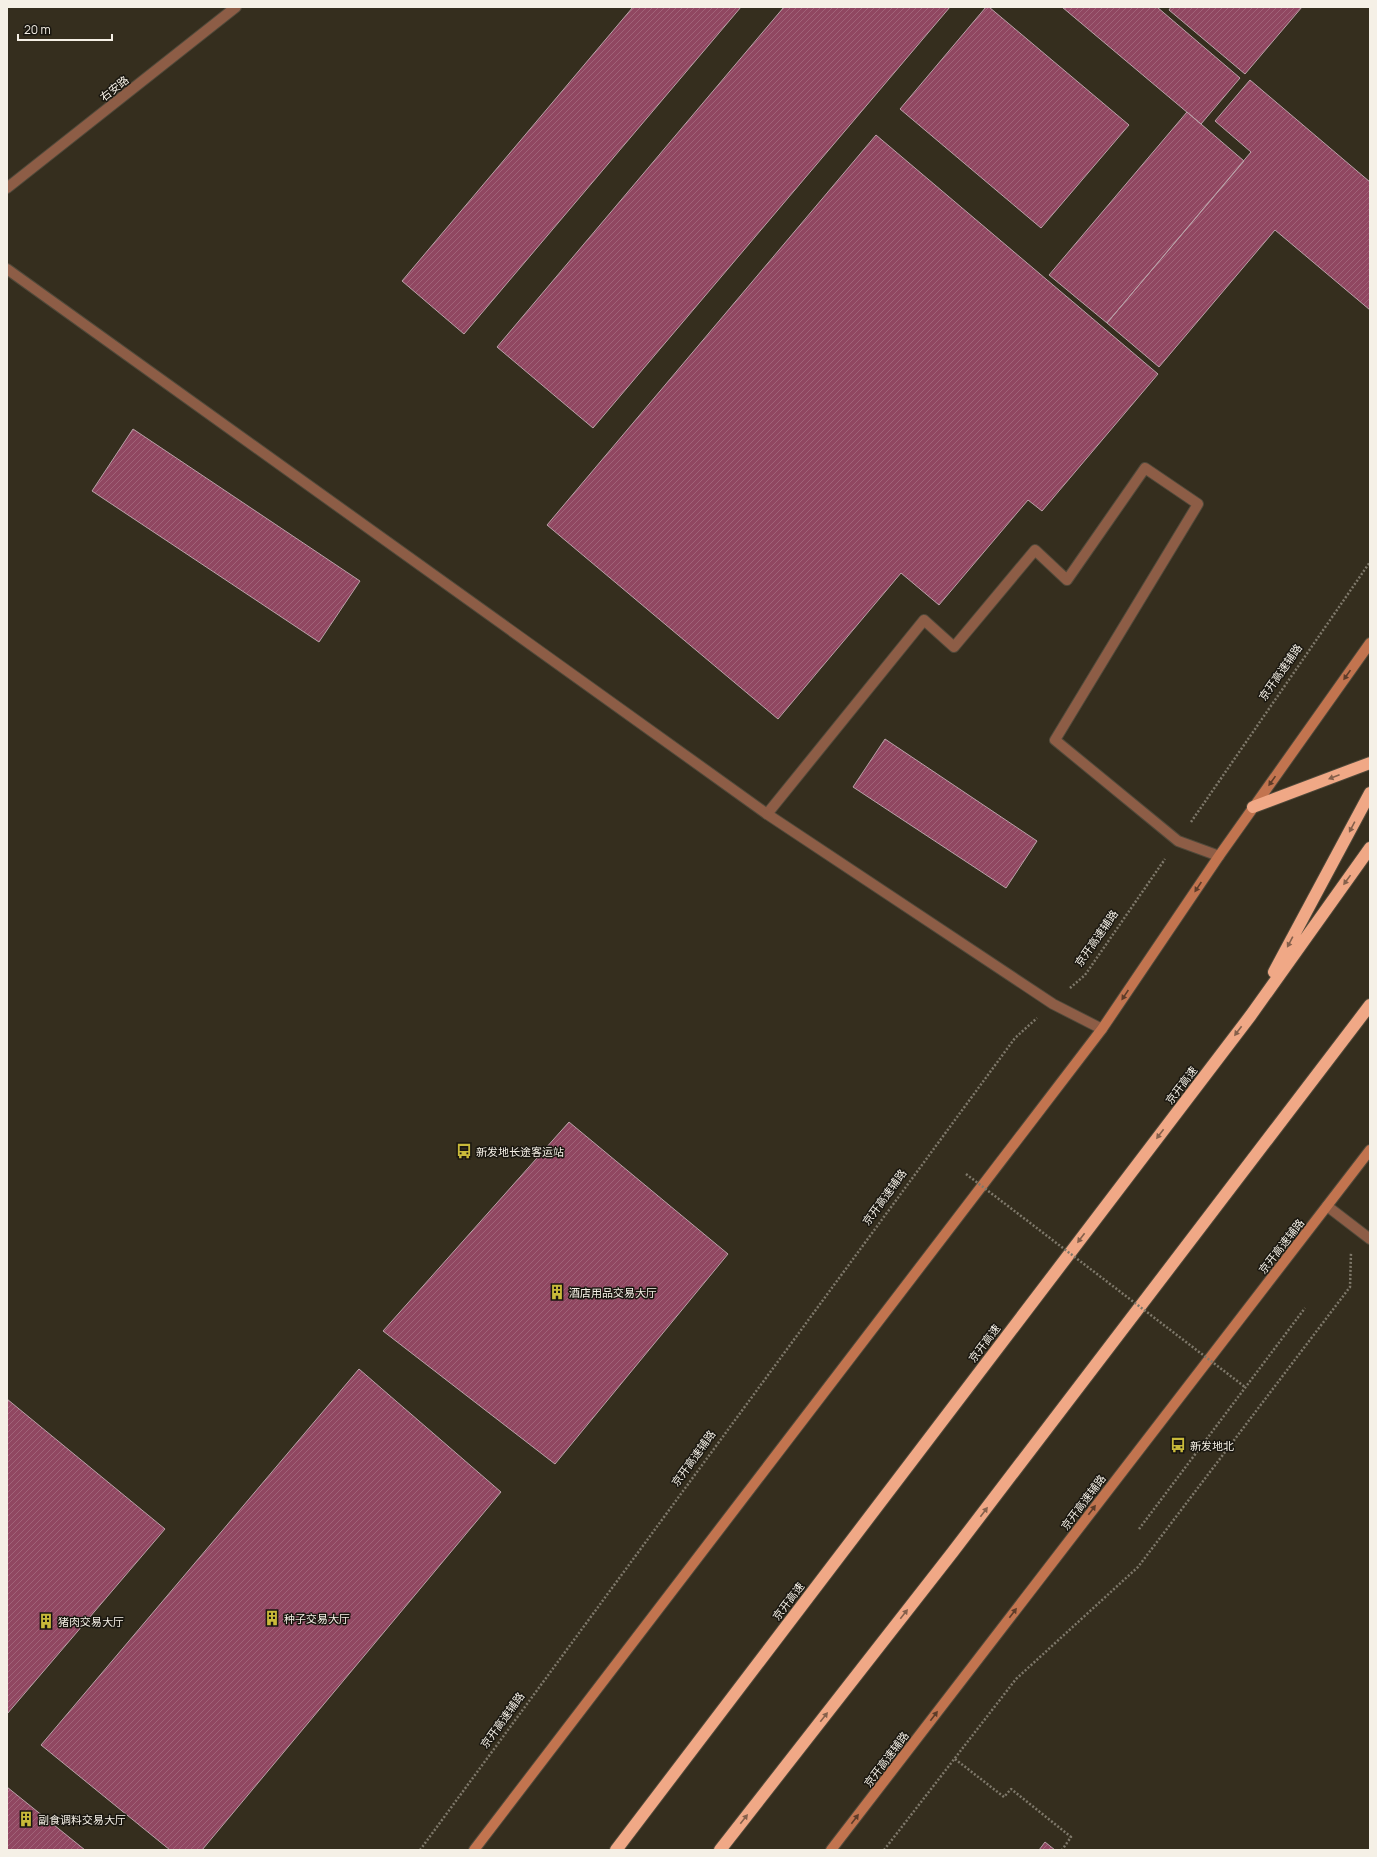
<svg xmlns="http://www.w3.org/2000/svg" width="1377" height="1857" viewBox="0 0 1377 1857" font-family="Manrope,'Noto Sans SC',sans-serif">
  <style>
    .building { fill: url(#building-hatch); stroke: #baa2a9 }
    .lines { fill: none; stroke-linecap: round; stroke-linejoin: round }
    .service-casing { stroke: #50493a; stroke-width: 12 }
    .minor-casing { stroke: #50493a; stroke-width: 12 }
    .secondary-casing { stroke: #50493a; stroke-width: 12 }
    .motorway-casing { stroke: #50493a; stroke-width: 14 }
    .path { stroke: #7f796b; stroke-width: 2.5; stroke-dasharray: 2 2; stroke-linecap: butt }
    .service { stroke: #8d5d46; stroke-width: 10 }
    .minor { stroke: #8d5d46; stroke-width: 10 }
    .secondary { stroke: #c2744f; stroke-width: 10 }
    .motorway { stroke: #f0a886; stroke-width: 12 }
    .path-bridge { stroke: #7f796b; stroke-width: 2.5; stroke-dasharray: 2 2; stroke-linecap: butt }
    .oneway { fill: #5d3c29 }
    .oneway2 { fill: #85604b }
    .labels { text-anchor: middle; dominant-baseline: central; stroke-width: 3; stroke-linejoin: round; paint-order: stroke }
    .street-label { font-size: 11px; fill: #f5f0e6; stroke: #1a1710 }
    .poi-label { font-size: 11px; fill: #f5f0e6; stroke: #1a1710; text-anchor: start }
  </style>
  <defs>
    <pattern id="building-hatch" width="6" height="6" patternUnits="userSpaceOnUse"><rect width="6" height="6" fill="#904761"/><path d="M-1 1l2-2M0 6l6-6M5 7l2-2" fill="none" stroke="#a06278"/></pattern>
  </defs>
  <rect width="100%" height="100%" fill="#352e1e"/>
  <path class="building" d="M633,7H741L464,334L402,281Z
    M784,7H950L593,428L497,347Z
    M986,7H989L1129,125L1041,228L900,109Z
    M1062,7H1157L1240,78L1201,124Z
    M1171,7H1302L1245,74L1169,10Z
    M1250,80L1370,182V310L1275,230L1159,367L1107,323L1251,152L1215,121Z
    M1187,112L1244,161L1107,323L1049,275Z
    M876,135L1158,374L1042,511L1028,500L939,605L901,573L778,719L547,525Z
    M133,429L360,581L319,642L92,491Z
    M885,739L1037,841L1006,888L853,787Z
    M569,1122L728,1254L555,1464L383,1331Z
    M359,1369L501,1492L202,1850H170L41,1745Z
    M7,1399L165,1529L7,1714Z
    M7,1787L85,1850H7Z
    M1045,1842L1055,1850H1039Z"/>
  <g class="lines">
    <defs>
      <path id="service" d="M767,814L924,620L954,647L1035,550L1067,580L1145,468L1198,504L1055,740L1178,841L1219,856"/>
      <path id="minor" d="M7,188L236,7
        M7,269L767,814L1053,1004L1102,1029
        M1327,1206L1370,1239"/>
      <path id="secondary" d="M474,1850L1102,1029L1219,856L1370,643
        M831,1850L1370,1150"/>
      <path id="motorway" d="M1253,807L1370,763
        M1274,972L1370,793
        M616,1850L1251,1015L1370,848
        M720,1850L952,1553L1370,1005"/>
    </defs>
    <use href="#service" class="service-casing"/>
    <use href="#minor" class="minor-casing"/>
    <use href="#secondary" class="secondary-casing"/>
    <use href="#motorway" class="motorway-casing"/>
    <path class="path" d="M1191,822L1370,562
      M1070,988L1085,975L1165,859
      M1139,1529L1305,1308
      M955,1759L1004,1797L1011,1789L1071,1837L1062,1850
      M420,1850L1015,1038L1037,1018
      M884,1850L1016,1679L1138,1567L1350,1287L1351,1252"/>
    <use href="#service" class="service"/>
    <use href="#minor" class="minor"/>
    <use href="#secondary" class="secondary"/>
    <use href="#motorway" class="motorway"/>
    <path class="path-bridge" d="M966,1174L1245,1387"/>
  </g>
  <defs><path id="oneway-solid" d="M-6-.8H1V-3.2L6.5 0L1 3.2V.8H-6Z"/></defs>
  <g class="oneway">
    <use href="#oneway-solid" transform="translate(1347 675) rotate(125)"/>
    <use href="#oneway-solid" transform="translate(1272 781) rotate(125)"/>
    <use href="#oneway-solid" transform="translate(1198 887) rotate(124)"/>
    <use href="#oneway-solid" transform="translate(1125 995) rotate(124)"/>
    <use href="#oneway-solid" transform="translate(1092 1510) rotate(-53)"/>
    <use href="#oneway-solid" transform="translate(1013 1613) rotate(-53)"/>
    <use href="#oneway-solid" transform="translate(934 1716) rotate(-53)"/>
    <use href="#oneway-solid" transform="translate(855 1819) rotate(-53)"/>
  </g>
  <g class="oneway2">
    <use href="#oneway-solid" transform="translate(1334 777) rotate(159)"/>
    <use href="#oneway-solid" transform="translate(1352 827) rotate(118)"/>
    <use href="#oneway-solid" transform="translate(1347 880) rotate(126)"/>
    <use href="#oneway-solid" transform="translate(1290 942) rotate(118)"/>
    <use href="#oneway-solid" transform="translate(1238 1031) rotate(127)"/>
    <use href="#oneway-solid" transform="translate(1160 1134) rotate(127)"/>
    <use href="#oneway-solid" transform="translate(1081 1238) rotate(127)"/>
    <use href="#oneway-solid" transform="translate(984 1512) rotate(-53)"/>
    <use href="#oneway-solid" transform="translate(904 1614) rotate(-52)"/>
    <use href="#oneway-solid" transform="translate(824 1717) rotate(-52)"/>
    <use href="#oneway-solid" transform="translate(744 1819) rotate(-52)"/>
  </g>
  <defs>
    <symbol id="bus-bare" viewBox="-9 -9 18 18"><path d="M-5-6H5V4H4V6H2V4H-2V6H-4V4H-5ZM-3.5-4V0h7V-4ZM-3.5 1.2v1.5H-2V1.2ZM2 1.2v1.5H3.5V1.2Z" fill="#c9ba3a" stroke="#1a1710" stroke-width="2.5" paint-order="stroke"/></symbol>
    <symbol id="building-bare" viewBox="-9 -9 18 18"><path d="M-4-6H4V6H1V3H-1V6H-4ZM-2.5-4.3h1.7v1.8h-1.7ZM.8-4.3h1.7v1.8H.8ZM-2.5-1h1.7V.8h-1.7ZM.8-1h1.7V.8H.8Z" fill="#c9ba3a" stroke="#1a1710" stroke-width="2.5" paint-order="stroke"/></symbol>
  </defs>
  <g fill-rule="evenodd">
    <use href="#bus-bare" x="453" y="1140" width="22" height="22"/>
    <use href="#building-bare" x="546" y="1281" width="22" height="22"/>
    <use href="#bus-bare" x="1167" y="1434" width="22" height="22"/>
    <use href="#building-bare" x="261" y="1607" width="22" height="22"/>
    <use href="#building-bare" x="35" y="1610" width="22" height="22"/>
    <use href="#building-bare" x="15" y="1808" width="22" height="22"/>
  </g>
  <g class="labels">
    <g class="street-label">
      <text transform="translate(114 88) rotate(-38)">右安路</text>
      <text transform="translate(1280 672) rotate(-55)">京开高速辅路</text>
      <text transform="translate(1096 938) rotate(-55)">京开高速辅路</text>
      <text transform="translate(1181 1085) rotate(-53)">京开高速</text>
      <text transform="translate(884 1197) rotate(-54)">京开高速辅路</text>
      <text transform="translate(1281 1246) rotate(-52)">京开高速辅路</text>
      <text transform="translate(984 1343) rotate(-53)">京开高速</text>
      <text transform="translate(693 1458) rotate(-54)">京开高速辅路</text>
      <text transform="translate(1083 1502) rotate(-53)">京开高速辅路</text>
      <text transform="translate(788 1601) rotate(-53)">京开高速</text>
      <text transform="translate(502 1720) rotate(-54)">京开高速辅路</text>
      <text transform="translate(886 1759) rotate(-53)">京开高速辅路</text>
    </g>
    <g class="poi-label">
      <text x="476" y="1151">新发地长途客运站</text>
      <text x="569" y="1292">酒店用品交易大厅</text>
      <text x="1190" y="1445">新发地北</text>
      <text x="284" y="1618">种子交易大厅</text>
      <text x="58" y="1621">猪肉交易大厅</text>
      <text x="38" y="1819">副食调料交易大厅</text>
    </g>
  </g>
  <rect width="1377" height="1857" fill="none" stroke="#f5f0e6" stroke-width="16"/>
  <path d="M18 34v6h94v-6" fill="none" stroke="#f5f0e6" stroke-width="2"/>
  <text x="24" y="34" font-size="12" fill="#f5f0e6" stroke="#1a1710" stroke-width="3" paint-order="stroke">20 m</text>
</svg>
